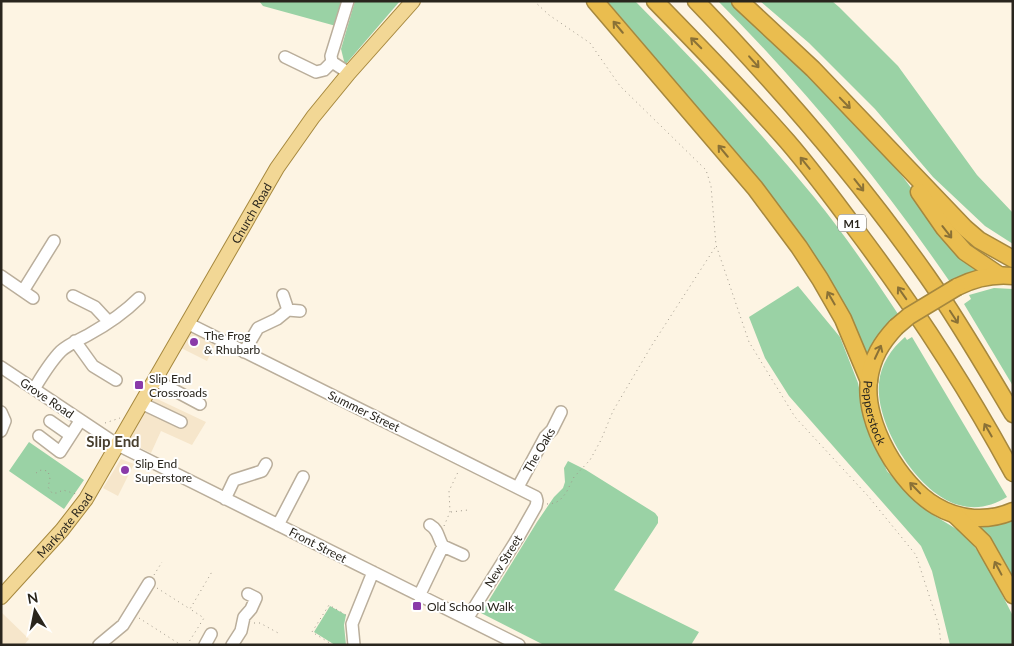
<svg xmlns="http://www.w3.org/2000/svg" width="1014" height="646" viewBox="0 0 1014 646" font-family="Lato,sans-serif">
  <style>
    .built { fill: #f6e6cb }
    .green { fill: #9ad2a5 }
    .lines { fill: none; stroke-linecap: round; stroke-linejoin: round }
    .minor-casing { stroke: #baae9b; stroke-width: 14 }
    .major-casing { stroke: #a6883e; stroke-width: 16 }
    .highway-casing { stroke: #a6883e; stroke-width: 19 }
    .path { stroke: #9f988b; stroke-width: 1; stroke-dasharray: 1 4; stroke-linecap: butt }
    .minor { stroke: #fff; stroke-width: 11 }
    .major { stroke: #f2d795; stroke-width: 14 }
    .highway { stroke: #eabd4f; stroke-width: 16 }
    .highway-bridge-casing { stroke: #a6883e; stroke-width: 19; stroke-linecap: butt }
    .highway-bridge { stroke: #eabd4f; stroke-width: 16 }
    .oneway { stroke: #8a7136 }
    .poi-dot { fill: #8a3aa9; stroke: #fff; stroke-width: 2 }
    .labels { text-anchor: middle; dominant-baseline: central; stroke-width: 4; stroke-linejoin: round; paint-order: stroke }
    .shield { fill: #fff; stroke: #696661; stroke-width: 1 }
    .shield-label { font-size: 11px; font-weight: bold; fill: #29251d }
    .street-label { font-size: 12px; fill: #29251d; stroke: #fff }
    .poi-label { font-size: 12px; fill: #29251d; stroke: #fff; text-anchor: start }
    .quarter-label { font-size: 15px; font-weight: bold; fill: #473e2d; stroke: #fff }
  </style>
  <rect width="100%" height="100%" fill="#fdf4e3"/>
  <path class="built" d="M191,329L216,342L207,361L181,348Z
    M153,397L206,422L192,445L161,431L151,453L128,442Z
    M121,459L134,464L118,496L103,488Z
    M1,612L29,639L24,645H1Z"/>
  <path class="green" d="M259,1H342L336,26L263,6Z
    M355,1H400L345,65L341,49Z
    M607,1H635C698,64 758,129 814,197C845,235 872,275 898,314L867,361L773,201L709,121Z
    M718,1H732L769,33L867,134L903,177L960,253L986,271L950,282C881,182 804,87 718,1Z
    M760,1H832L839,7L898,66L977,175L1013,213V244L985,226L933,177L875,109L809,43Z
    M798,286L840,337L858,383L864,412L873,439L887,471L913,499L935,516L958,530L972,543L987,565L1013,616V645H950L932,571L921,546L789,396L765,358L749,317Z
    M994,288L1013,289V386L964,304L971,299L969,295Z
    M905,337L907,340L912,337L1007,497C992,506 977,510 959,505C918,494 875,425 879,383C881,364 891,349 905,337Z
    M29,442L84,480L64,509L9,471Z
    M568,461L586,470L655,513L658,517V523L614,590L699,632L691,645H544L481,613L537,522L554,497L563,488L565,482L564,468Z
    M1013,519V583L974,523Z
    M330,606L346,615L344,625L346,645H335L314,632Z"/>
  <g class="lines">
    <defs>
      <path id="minor" d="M348,1L331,56L332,62L349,73
        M285,57L316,72L324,70L332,62
        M1,276L33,298
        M23,291L54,241
        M283,295L288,310
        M73,296L95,307L108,321
        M187,323L536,497L537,501L536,506L519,536L467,619
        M75,341L93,366L116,380
        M244,352L258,328L277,319L288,310L300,311
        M1,367L118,445L519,645
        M155,380L200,404
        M34,389C42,376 50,362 61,351C69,344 79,340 88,335C106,325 125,312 139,298
        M141,403L181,422
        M1,412L5,421L1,431
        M50,421L70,435
        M39,436L60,452L80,421
        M518,487L545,437L552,430L561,412
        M225,499L234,480L262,471L266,464
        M278,525L303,477
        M443,546L463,555
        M419,596L443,546C438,539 439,530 430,525
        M99,645L123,625L149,583
        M205,645L211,634
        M232,645L241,631L244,617L251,609L256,598L248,594
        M354,645L352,624L373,572"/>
      <g id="major">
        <path id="s1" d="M1,597L62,530L86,499L277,168L313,117L349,73L413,1"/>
      </g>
      <g id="highway">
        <path d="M595,1L755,188L799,247L820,279L843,319L869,381"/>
        <path d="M655,1C700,47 745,93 787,141C812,170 835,201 857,231C915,308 967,388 1013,473"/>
        <path d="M696,1C779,87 858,178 927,276C958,320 985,367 1013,414"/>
        <path d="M740,1L813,69L965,228L979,240L1013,259"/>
        <path d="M919,192L944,228L965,252L999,275"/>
        <path d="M957,287C975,278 993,274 1013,276"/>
        <path id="s2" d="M896,327C881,343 872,358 869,380C863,423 900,485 936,506C959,520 988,522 1013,511"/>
        <path d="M955,515L983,542L1013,595"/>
      </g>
    </defs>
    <use href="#minor" class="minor-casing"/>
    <use href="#major" class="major-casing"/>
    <use href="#highway" class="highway-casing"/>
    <path class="path" d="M534,1L549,15L590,43L620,86L706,170L711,186L716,245L749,342L795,417L868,496L916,555L939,626L941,645
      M105,423L120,418
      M36,473L41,470L48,471L50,479L48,487L52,493H57L63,490L76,494
      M547,504L555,503L560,500L566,493L574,477L590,460L601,440L613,411L652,345L716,246
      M451,512L468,510
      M444,526L450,512L449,491L459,470
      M154,575L162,562
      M157,588L190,609L213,570
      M139,618L181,645
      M254,623H260L280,634
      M187,645L204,618L190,609
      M333,645L312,632L329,605L346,615"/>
    <use href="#minor" class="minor"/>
    <use href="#major" class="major"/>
    <use href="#highway" class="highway"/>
    <defs>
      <path id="highway-bridge" d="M896,327L909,316L957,287"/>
    </defs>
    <use href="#highway-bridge" class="highway-bridge-casing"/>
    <use href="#highway-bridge" class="highway-bridge"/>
  </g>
  <defs><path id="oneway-shaft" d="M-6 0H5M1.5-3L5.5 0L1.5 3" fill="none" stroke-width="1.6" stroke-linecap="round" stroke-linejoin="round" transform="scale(1.25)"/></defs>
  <g class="oneway">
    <use href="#oneway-shaft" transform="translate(618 27) rotate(-130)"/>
    <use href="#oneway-shaft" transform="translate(696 43) rotate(-135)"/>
    <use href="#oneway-shaft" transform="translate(754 62) rotate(49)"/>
    <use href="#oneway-shaft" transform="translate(845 103) rotate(46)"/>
    <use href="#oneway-shaft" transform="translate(723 151) rotate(-130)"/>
    <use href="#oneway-shaft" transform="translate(805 163) rotate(-129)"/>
    <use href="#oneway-shaft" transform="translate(859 185) rotate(52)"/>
    <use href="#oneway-shaft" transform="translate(947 232) rotate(52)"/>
    <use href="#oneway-shaft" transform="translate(902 293) rotate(-125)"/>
    <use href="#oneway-shaft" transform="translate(831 298) rotate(-120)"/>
    <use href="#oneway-shaft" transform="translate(954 317) rotate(57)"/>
    <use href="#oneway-shaft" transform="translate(878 352) rotate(-65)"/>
    <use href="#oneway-shaft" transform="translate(988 430) rotate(-120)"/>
    <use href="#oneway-shaft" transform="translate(915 488) rotate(-134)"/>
    <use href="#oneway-shaft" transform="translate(998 568) rotate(-118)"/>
  </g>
  <g class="poi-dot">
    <circle cx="194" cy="342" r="5"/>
    <rect x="134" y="380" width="10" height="10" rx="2.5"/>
    <circle cx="125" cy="470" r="5"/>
    <rect x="412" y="601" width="10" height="10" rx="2.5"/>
  </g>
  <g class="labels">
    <rect class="shield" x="838" y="214.5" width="28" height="17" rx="4"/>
    <g class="shield-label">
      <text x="852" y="223">M1</text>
    </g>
    <g class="street-label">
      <text stroke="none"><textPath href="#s1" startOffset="460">Church Road</textPath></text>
      <text transform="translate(47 398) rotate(34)">Grove Road</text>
      <text transform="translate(364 411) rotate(26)">Summer Street</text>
      <text stroke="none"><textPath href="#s2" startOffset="94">Pepperstock</textPath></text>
      <text transform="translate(539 450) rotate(-59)">The Oaks</text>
      <text stroke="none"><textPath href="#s1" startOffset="96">Markyate Road</textPath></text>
      <text transform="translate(318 545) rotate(27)">Front Street</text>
      <text transform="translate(503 561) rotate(-58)">New Street</text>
    </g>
    <g class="poi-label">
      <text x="204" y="335">The Frog<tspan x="204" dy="14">&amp; Rhubarb</tspan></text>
      <text x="149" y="378">Slip End<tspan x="149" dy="14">Crossroads</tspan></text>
      <text x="135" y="463">Slip End<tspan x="135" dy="14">Superstore</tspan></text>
      <text x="427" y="606">Old School Walk</text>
    </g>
    <g class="quarter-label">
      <text x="113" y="441">Slip End</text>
    </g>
  </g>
  <rect width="1014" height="646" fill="none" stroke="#29251d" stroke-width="5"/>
  <g transform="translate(35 611) rotate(350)" stroke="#ffffff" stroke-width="4" paint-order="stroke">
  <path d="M0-4L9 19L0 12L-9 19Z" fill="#29251d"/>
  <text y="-8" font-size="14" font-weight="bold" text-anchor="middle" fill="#29251d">N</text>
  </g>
</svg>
